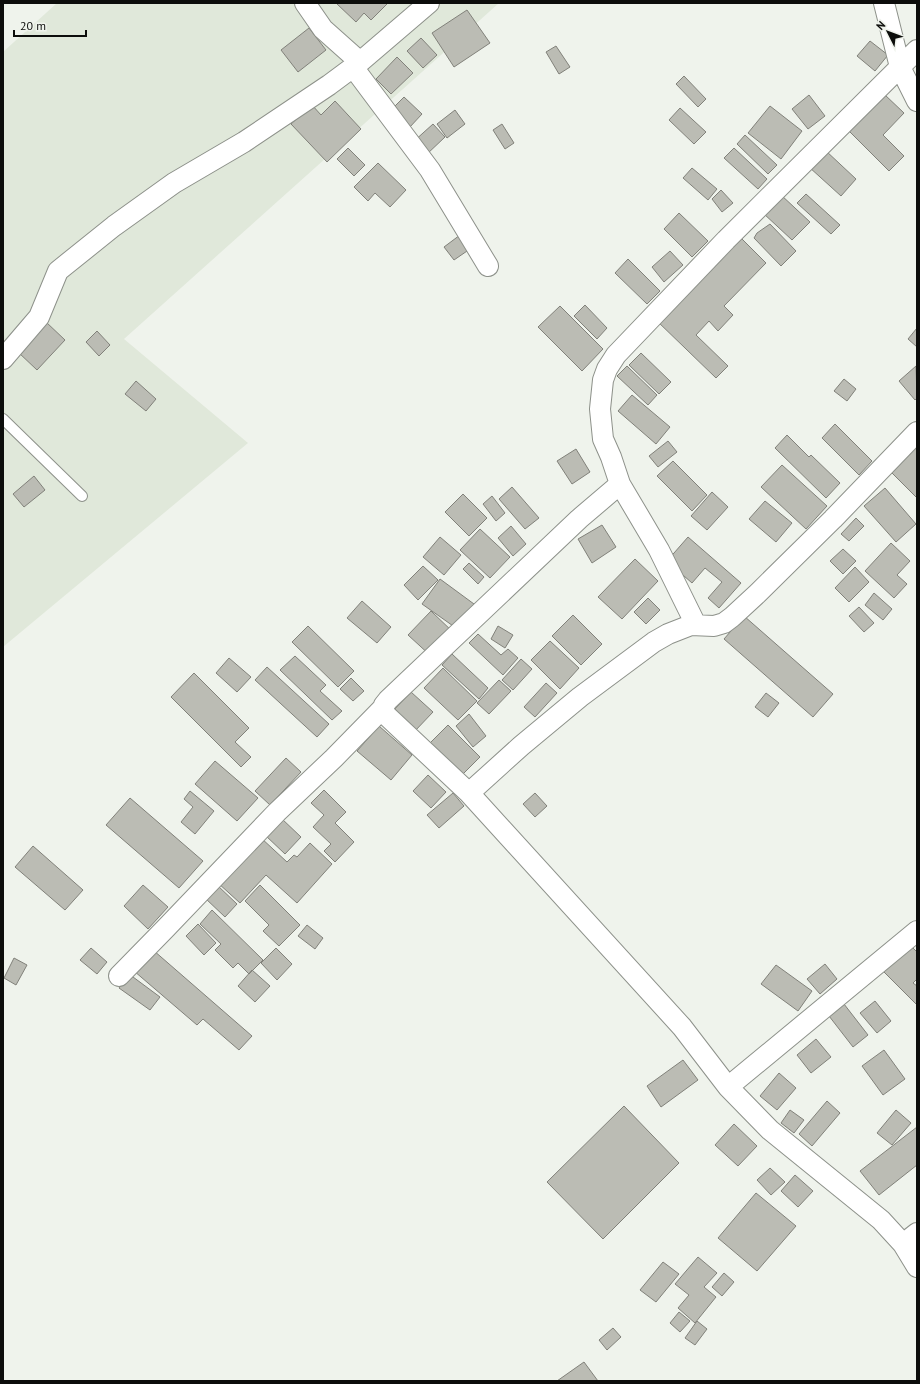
<svg xmlns="http://www.w3.org/2000/svg" width="920" height="1384" viewBox="0 0 920 1384" font-family="'PT Sans',sans-serif">
  <style>
    .built { fill: #e0e8da }
    .building { fill: #bbbcb4; stroke: #81817a }
    .lines { fill: none; stroke-linecap: round; stroke-linejoin: round }
    .service-casing { stroke: #8d918a; stroke-width: 12 }
    .minor-casing { stroke: #8d918a; stroke-width: 22 }
    .service { stroke: #fff; stroke-width: 10 }
    .minor { stroke: #fff; stroke-width: 20 }
  </style>
  <rect width="100%" height="100%" fill="#eff3ec"/>
  <path class="built" d="M57,3H499L124,339L248,443L3,647V52Z"/>
  <path class="building" d="M336,3H388L371,20L364,13L356,22Z
    M467,10L490,43L454,67L432,33Z
    M309,28L326,50L298,72L281,50Z
    M421,38L437,55L423,68L407,51Z
    M870,41L888,55L875,71L857,56Z
    M556,46L570,67L559,74L546,52Z
    M397,57L413,73L391,94L376,79Z
    M684,76L706,99L698,107L676,84Z
    M884,94L904,113L883,135L904,156L889,171L848,130Z
    M809,95L825,116L808,129L792,109Z
    M404,97L422,114L409,128L390,111Z
    M335,101L361,129L327,162L291,124L312,105L321,115Z
    M770,106L802,131L781,159L748,133Z
    M680,108L706,132L694,144L669,120Z
    M455,110L465,124L447,138L437,124Z
    M433,124L445,137L426,155L413,142Z
    M502,124L514,143L505,149L493,130Z
    M745,135L777,165L768,174L737,144Z
    M348,148L365,165L354,176L337,159Z
    M734,148L767,179L758,189L724,158Z
    M825,150L856,179L841,196L809,167Z
    M378,163L406,190L390,207L375,193L368,201L354,187Z
    M692,168L717,189L708,200L683,178Z
    M721,190L733,203L722,212L712,199Z
    M780,194L810,222L792,240L763,213Z
    M806,194L840,225L831,234L797,203Z
    M679,213L708,241L692,257L664,229Z
    M770,224L796,251L781,266L754,238L757,233Z
    M460,235L470,249L454,260L444,247Z
    M740,237L766,263L724,306L733,315L718,331L709,321L696,335L728,366L716,378L656,320Z
    M670,251L683,265L664,282L652,267Z
    M628,259L660,291L647,304L615,273Z
    M585,305L607,328L597,339L574,316Z
    M560,306L603,349L582,371L538,327Z
    M46,322L65,340L37,370L18,352Z
    M917,328V347L908,339Z
    M97,331L110,345L99,356L86,342Z
    M641,353L671,382L659,394L629,365Z
    M627,366L657,395L648,405L617,376Z
    M916,366L917,398L915,400L899,381Z
    M844,379L856,389L847,401L834,391Z
    M136,381L156,399L146,411L125,394Z
    M632,395L670,427L656,444L618,411Z
    M835,424L872,461L859,475L822,438Z
    M787,435L809,457L811,455L840,483L826,498L775,448Z
    M668,441L677,452L658,467L649,456Z
    M917,447V498L889,470L907,452L909,455Z
    M576,449L590,472L572,484L557,461Z
    M673,461L707,495L692,511L657,476Z
    M782,465L827,506L806,529L761,487Z
    M34,476L45,490L24,507L13,494Z
    M512,487L539,518L525,529L499,499Z
    M885,488L916,524L896,542L864,506Z
    M712,492L728,507L707,530L691,516Z
    M463,494L487,518L469,536L445,512Z
    M492,496L505,513L496,521L483,504Z
    M765,501L792,523L776,542L749,519Z
    M856,518L864,526L849,541L841,534Z
    M602,525L616,547L592,563L578,539Z
    M511,526L526,544L513,556L498,538Z
    M480,529L510,557L490,578L460,550Z
    M440,537L461,555L444,575L423,557Z
    M688,537L741,583L719,608L708,598L722,582L705,568L692,583L667,561Z
    M891,543L910,561L897,575L907,584L894,598L865,571Z
    M843,549L856,561L843,574L830,561Z
    M635,559L658,581L622,619L598,597Z
    M469,563L484,577L478,584L463,569Z
    M423,566L438,580L418,600L404,585Z
    M855,567L869,582L849,602L835,588Z
    M440,579L474,604L456,628L422,604Z
    M874,593L892,609L883,620L865,605Z
    M648,598L660,610L646,624L634,612Z
    M362,601L391,627L377,643L347,618Z
    M859,607L874,623L864,632L849,616Z
    M431,611L454,633L432,657L408,635Z
    M573,615L602,644L581,665L552,636Z
    M744,616L833,694L813,717L724,639Z
    M308,626L354,671L338,687L292,642Z
    M498,626L513,635L505,648L491,639Z
    M478,634L501,655L508,649L518,658L503,675L469,643Z
    M550,641L579,668L560,689L531,660Z
    M452,654L488,688L479,699L442,665Z
    M295,656L326,685L320,691L342,711L332,720L280,670Z
    M229,658L251,677L237,692L216,673Z
    M521,659L532,669L513,690L502,680Z
    M267,667L329,724L317,737L255,680Z
    M443,668L477,701L458,720L424,688Z
    M194,673L249,728L235,742L251,757L241,767L171,697Z
    M351,678L364,691L353,701L340,689Z
    M499,680L511,691L489,714L477,703Z
    M546,683L557,693L535,717L524,707Z
    M411,692L433,712L414,732L392,712Z
    M766,693L779,703L768,717L755,707Z
    M469,714L486,736L473,747L456,726Z
    M448,725L480,757L459,778L427,746Z
    M379,726L412,755L391,780L357,751Z
    M286,758L301,772L270,805L255,791Z
    M215,761L258,798L237,821L195,784Z
    M428,775L446,792L431,808L413,791Z
    M324,790L346,812L335,823L354,842L335,862L324,851L331,844L313,827L324,815L311,803Z
    M190,791L214,811L195,834L181,822L193,807L184,799Z
    M453,793L464,806L439,828L427,815Z
    M535,793L547,806L535,817L523,804Z
    M130,798L203,861L179,888L106,825Z
    M281,818L301,837L285,854L265,835Z
    M260,837L287,862L294,855L297,857L310,843L332,864L297,903L266,875L240,903L218,883Z
    M33,846L83,890L65,910L15,867Z
    M143,885L168,907L148,929L124,906Z
    M217,885L237,904L225,917L205,898Z
    M260,885L300,925L279,946L263,931L269,925L245,901Z
    M212,910L263,960L249,974L238,963L233,968L215,950L221,944L200,924Z
    M198,924L216,943L204,955L186,936Z
    M307,925L323,938L315,949L298,936Z
    M907,942L917,952V979L913,983L917,986V1005L880,968Z
    M91,948L107,962L97,974L80,960Z
    M276,948L292,964L277,980L261,963Z
    M153,950L252,1036L239,1050L203,1019L197,1025L134,971Z
    M14,958L27,965L16,985L4,978Z
    M825,964L837,979L820,994L807,979Z
    M776,965L812,991L798,1011L761,984Z
    M252,970L270,986L255,1002L238,986Z
    M129,974L160,997L150,1010L119,988Z
    M875,1001L891,1021L877,1033L860,1013Z
    M844,1004L868,1035L853,1047L829,1016Z
    M816,1039L831,1057L811,1073L797,1055Z
    M884,1050L905,1079L883,1095L862,1066Z
    M683,1060L698,1080L661,1107L647,1086Z
    M779,1073L796,1088L777,1110L760,1096Z
    M827,1101L840,1113L812,1146L799,1134Z
    M624,1106L679,1163L603,1239L547,1182Z
    M790,1110L804,1120L794,1133L781,1123Z
    M896,1110L911,1123L892,1145L877,1133Z
    M734,1124L757,1146L738,1166L715,1145Z
    M917,1127V1165L879,1195L860,1171Z
    M770,1168L785,1182L771,1195L757,1180Z
    M795,1175L813,1191L798,1207L781,1191Z
    M756,1193L796,1226L757,1271L718,1238Z
    M698,1257L717,1273L704,1287L716,1297L695,1323L678,1308L689,1295L675,1284Z
    M663,1262L679,1274L656,1302L640,1290Z
    M724,1273L734,1282L722,1296L712,1287Z
    M679,1312L690,1321L680,1332L670,1323Z
    M697,1321L707,1329L695,1345L685,1338Z
    M613,1328L621,1337L607,1350L599,1340Z
    M584,1362L598,1381H557Z"/>
  <g class="lines">
    <defs>
      <path id="service" d="M3,419L82,496"/>
      <path id="minor" d="M305,3L323,29L360,62
        M884,3L900,67L726,240L616,355L607,369L603,380L600,409L603,439L611,457L620,484L579,519L388,700L384,705L383,708V711L387,716L469,793L682,1027L728,1087L770,1130L881,1220L903,1244L917,1267
        M917,50L900,67L917,101
        M353,67L430,170L488,266
        M3,359L39,317L58,271L114,226L174,183L244,142L329,85L360,62L429,3
        M620,484L659,550L696,625
        M469,793L521,746L580,697L654,642L668,634L691,625L714,626L724,623L732,617L758,593L833,519L917,432
        M119,976L165,929L277,812L334,758L383,708
        M728,1087L917,931
        M903,1244L917,1233"/>
    </defs>
    <use href="#service" class="service-casing"/>
    <use href="#minor" class="minor-casing"/>
    <use href="#service" class="service"/>
    <use href="#minor" class="minor"/>
  </g>
  <rect width="920" height="1384" fill="none" stroke="#0c0d0b" stroke-width="8"/>
  <g transform="translate(888 32) rotate(312)" stroke="#eff3ec" stroke-width="3" paint-order="stroke">
  <path d="M0-3L7 15L0 10L-7 15Z" fill="#0c0d0b"/>
  <text y="-6" font-size="11" font-weight="bold" text-anchor="middle" fill="#0c0d0b">N</text>
  </g>
  <path d="M14 30v6h72v-6" fill="none" stroke="#0c0d0b" stroke-width="2"/>
  <text x="20" y="30" font-size="12" fill="#0c0d0b" stroke="#eff3ec" stroke-width="3" paint-order="stroke">20 m</text>
</svg>
